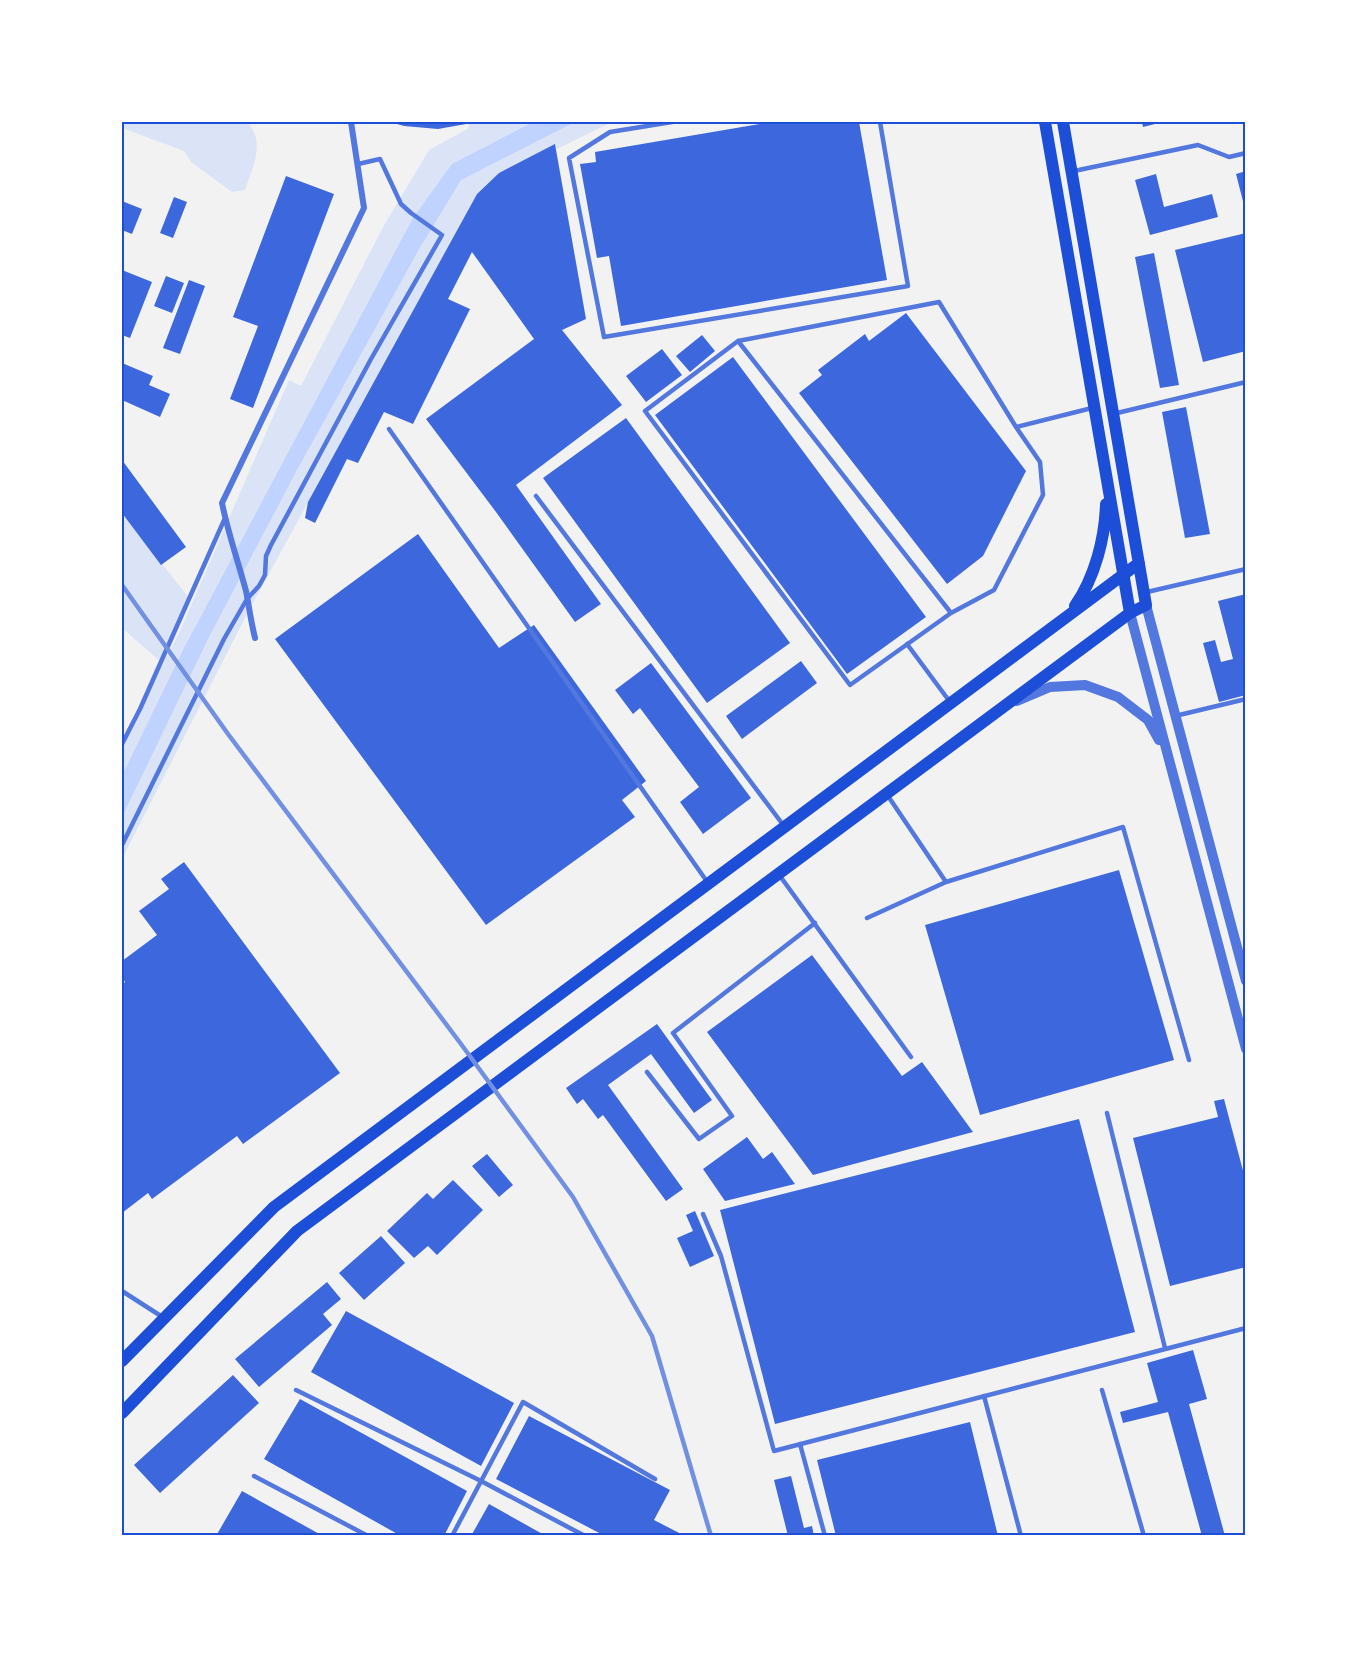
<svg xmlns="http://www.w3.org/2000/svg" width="1367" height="1657" viewBox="0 0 1367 1657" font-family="'Source Sans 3',sans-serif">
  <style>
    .green { fill: #dbe4f7 }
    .water { fill: #bfd3fe }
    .building { fill: #3d67dc }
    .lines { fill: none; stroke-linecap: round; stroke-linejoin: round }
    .service { stroke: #5277de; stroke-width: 4.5 }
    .minor { stroke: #5277de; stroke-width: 6 }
    .tertiary { stroke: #5277de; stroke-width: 10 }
    .secondary { stroke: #1d4ed8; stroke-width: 12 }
    .rail { stroke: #7290e2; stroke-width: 4.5 }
    .neatline { fill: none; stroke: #1d4ed8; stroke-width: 2 }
  </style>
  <rect width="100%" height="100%" fill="#f2f2f2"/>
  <path class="green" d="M122,122H247C266,142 253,167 245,190L232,192L191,162L184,151L122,128Z
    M468,122H612L557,149L555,145L499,173L477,194L248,612L122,859V744L180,631L289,380L301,386L383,227L429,150L469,128Z
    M122,513L189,598L161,662L122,628Z"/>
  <path class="water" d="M533,122H575L461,180L418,251L297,470L209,637L122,817V776L183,650L413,218L452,164Z"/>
  <path class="building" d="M390,122H465L466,124L438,129L404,126Z
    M771,122H859L887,280L621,326L609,256L597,258L580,164L596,162L595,152Z
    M1142,122H1163L1143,127Z
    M555,144L586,319L562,330L622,405L516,485L601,604L575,622L496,512L426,419L534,339L472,252L448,299L470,309L413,424L384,412L358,463L347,459L315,523L305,518L308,502L477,194L499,173Z
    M1246,171V209H1245L1236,174Z
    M1156,174L1164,207L1212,194L1218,217L1150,235L1135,180Z
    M286,176L334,194L253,408L230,399L258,326L233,317Z
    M174,197L187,202L173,238L160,233Z
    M122,201L142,209L132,234L122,230Z
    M1246,233V351L1203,362L1175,250Z
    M1154,253L1179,385L1160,388L1135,257Z
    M122,270L152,282L130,338L122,335Z
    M166,276L184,283L172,313L154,306Z
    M189,280L205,286L180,354L163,348Z
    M906,313L1026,471L983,556L947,584L799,393L822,375L818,370L865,334L869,341Z
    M702,335L715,351L690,372L676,356Z
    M662,349L682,375L646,402L626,376Z
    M733,357L926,617L847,674L655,415Z
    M122,363L153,376L149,385L170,394L160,417L122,400Z
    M1186,407L1210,534L1185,538L1162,412Z
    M626,418L790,643L707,703L543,478Z
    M122,460L186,547L161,565L122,513Z
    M418,534L499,648L534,625L646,781L622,800L635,817L486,925L275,639Z
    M1246,594V674H1243L1246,695L1219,702L1203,643L1215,640L1221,662L1233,659L1218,601Z
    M801,661L817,683L742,739L726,716Z
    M651,663L751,798L703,834L680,802L699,787L640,708L633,714L615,690Z
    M184,862L340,1073L243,1144L237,1136L152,1199L148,1193L122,1213V985L125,982L122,977V961L157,935L139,911L169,889L161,879Z
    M1119,870L1174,1060L980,1115L925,925Z
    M812,955L902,1076L922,1062L973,1132L813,1175L707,1032Z
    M657,1024L712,1100L694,1113L651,1054L608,1085L683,1189L666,1201L603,1115L598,1119L583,1099L577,1104L566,1088Z
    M1224,1099L1246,1182V1267L1170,1286L1133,1138L1218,1117L1214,1101Z
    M1079,1119L1135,1332L775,1424L720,1210Z
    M747,1137L763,1159L772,1152L795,1184L725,1201L703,1169Z
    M487,1154L513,1185L499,1197L472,1166Z
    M453,1180L483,1210L437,1255L428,1246L414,1258L387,1231L427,1193L433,1199Z
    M695,1211L714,1256L690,1267L677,1238L693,1231L686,1215Z
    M381,1236L405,1263L364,1300L339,1273Z
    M327,1282L341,1299L323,1314L332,1325L259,1387L235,1359Z
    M346,1311L514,1403L481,1466L311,1372Z
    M1193,1350L1207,1399L1189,1404L1225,1536H1202L1168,1412L1123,1423L1120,1412L1158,1402L1147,1363Z
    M233,1375L259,1403L160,1493L134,1465Z
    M300,1399L467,1491L444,1536H401L264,1459Z
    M529,1416L670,1490L654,1520L685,1536H605L496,1479Z
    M970,1422L998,1536H836L817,1460Z
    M791,1476L804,1528L812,1526L814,1536H788L774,1480Z
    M242,1491L323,1536H216Z
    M489,1504L546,1536H471Z"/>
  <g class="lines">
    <path class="service" d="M672,122L610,132L569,158L604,337L908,286L880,122
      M1074,171L1198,145L1229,157L1246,153
      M738,341L951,613L850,685L645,411L738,341L939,302L1016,427L1092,408
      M1113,414L1246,382
      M389,429L708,883
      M536,496L784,826
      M1147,592L1246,569
      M951,613L994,590L1043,495L1040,462L1016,427
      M907,644L950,702
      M1175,716L1246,699
      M122,744L140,709L225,518
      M122,845L224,639L247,599L259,586L265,575L266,556L271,545L371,359L442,235L411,213L401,204L380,159L358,164
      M780,876L911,1057
      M946,882L1123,827L1189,1060
      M867,918L946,882L888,796
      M647,1072L699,1139L732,1116L673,1033L815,923
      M1107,1113L1165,1348
      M703,1214L721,1256L774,1451L1246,1328
      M122,1291L164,1318
      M296,1390L481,1481L585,1536
      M1102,1390L1144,1536
      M984,1396L1021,1536
      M800,1444L825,1536
      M254,1476L368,1536
      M452,1536L523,1402L655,1479"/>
    <path class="minor" d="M255,638C251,622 249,606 246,591C238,561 228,533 222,503L364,208L351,122"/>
    <path class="tertiary" d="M1146,605L1246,981
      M1130,613L1246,1049
      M1017,701L1050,687L1085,685L1118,697L1148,720L1159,740"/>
    <path class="secondary" d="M1045,122L1130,613
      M1075,606C1095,577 1105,538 1106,504
      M122,1361L274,1207L1139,563
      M122,1413L297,1231L1130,613L1146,605L1063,122"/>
    <path class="rail" d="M122,585L228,734L461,1044L573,1197L652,1336L711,1536"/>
  </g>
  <rect width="1367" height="1657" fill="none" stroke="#ffffff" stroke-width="246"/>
  <rect x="123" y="123" width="1121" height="1411" class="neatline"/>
</svg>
